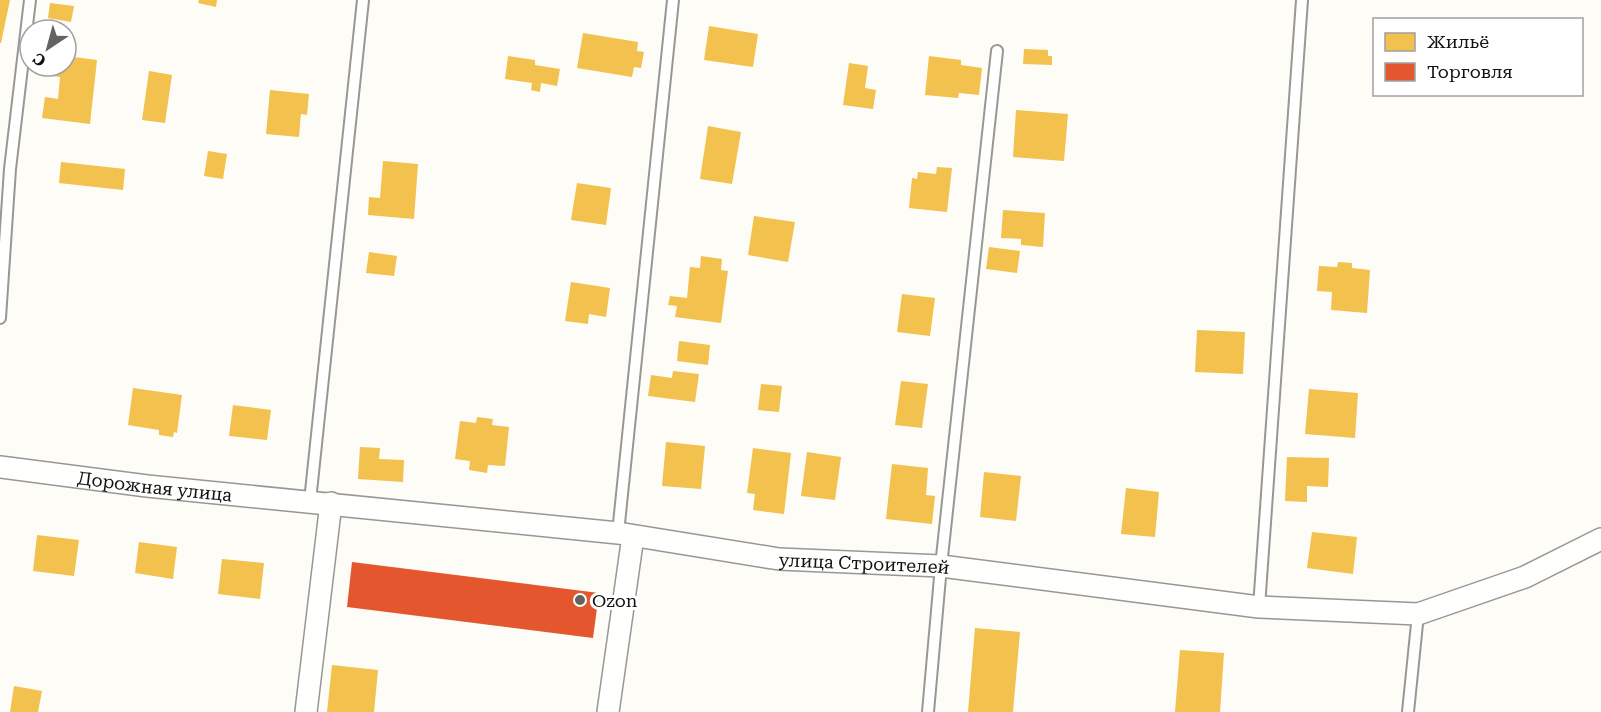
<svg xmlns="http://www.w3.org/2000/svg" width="1601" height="712" viewBox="0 0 1601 712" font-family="'Roboto Serif',serif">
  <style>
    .homes { fill: #f2c14e }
    .shops { fill: #e4572e }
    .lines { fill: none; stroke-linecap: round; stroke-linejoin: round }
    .service-casing { stroke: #979795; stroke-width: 14 }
    .minor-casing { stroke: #979795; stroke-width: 24 }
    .service { stroke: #fffffe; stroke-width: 10 }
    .minor { stroke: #fffffe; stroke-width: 21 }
    .poi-dot { fill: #646362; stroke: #fff; stroke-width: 2 }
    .labels { text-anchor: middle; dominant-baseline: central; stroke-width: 6; stroke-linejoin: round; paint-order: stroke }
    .street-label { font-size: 18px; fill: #111; stroke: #fff }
    .poi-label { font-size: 18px; fill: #111; stroke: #fff; text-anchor: start }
  </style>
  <rect width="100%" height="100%" fill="#fdfcf7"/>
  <path class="homes" d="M0,0H10L1,43H0Z
    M199,0H217L216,7L198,3Z
    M50,3L74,6L71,22L48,18Z
    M709,26L758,34L753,67L704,60Z
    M583,33L638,42L637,51L644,52L641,68L634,67L632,77L577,68Z
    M1024,49L1048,50V56H1052V65L1023,64Z
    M66,56L97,60L90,124L42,118L45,97L58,99L60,77L43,75L44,66H66Z
    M508,56L535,60V65L560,69L557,86L541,83L540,92L531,90L532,83L505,79Z
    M929,56L961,60V65L982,68L979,95L959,93L958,98L925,95Z
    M849,63L868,66L865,88L876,90L873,109L843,105Z
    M149,71L172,75L165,123L142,120Z
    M270,90L309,94L307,115L301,114L299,137L266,134Z
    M1016,110L1068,114L1064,161L1013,157Z
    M708,126L741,132L732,184L700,179Z
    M208,151L227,154L223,179L204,176Z
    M383,161L418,164L414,219L368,215L369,197L380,198Z
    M61,162L125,169L123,190L59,183Z
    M937,167L952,168L947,212L909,208L912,178L917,179L918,172L936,174Z
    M577,183L611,188L606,225L571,220Z
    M1003,210L1045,213L1043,247L1021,245V239L1001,238Z
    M754,216L795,222L788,262L748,255Z
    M989,247L1020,251L1017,273L986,269Z
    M369,252L397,256L394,276L366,273Z
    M701,256L722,259L721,270L728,271L721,323L675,317L677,306L668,305L670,296L687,298L690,267L700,268Z
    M1338,262L1352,263V268L1370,270L1367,313L1331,310L1332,292L1317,291L1319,266L1337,267Z
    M571,282L610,288L606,317L589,314L588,324L565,321Z
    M902,294L935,298L930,336L897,332Z
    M1197,330L1245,332L1243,374L1195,372Z
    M679,341L710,345L708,365L677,361Z
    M673,371L699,374L695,402L648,396L651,375L672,378Z
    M901,381L928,384L922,428L895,425Z
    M761,384L782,386L779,412L758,410Z
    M133,388L182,395L177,433L174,432L173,437L159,435V430L128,425Z
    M1309,389L1358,393L1355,438L1305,434Z
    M233,405L271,410L267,440L229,436Z
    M477,417L493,419L492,425L509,427L505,466L488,465L487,473L469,470L470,461L455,459L460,421L476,423Z
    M666,442L705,446L701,489L662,486Z
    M360,447L380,448L379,459L404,460L403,482L358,479Z
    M753,448L791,453L784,514L753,510L755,494L747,493Z
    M807,452L841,457L835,500L801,496Z
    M1287,457L1329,458L1328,487L1307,486V502L1285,501Z
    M892,464L928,468L926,495L935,496L932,524L886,519Z
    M984,472L1021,476L1016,521L980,517Z
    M1126,488L1159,492L1155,537L1121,534Z
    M1312,532L1357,537L1353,574L1307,568Z
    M37,535L79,540L74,576L33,571Z
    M139,542L177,547L173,579L135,573Z
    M222,559L264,563L260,599L218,594Z
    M975,628L1020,632L1013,712H968Z
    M1180,650L1224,653L1220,712H1175Z
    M332,665L378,670L374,712H327Z
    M14,686L42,691L38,712H10Z"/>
  <path class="shops" d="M352,562L599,593L593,638L347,607Z"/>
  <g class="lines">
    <defs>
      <path id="service" d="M0,318L10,169L30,0
        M310,501L363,0
        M618,533L673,0
        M1259,607L1302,0
        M928,712L941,566L997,51
        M1408,712L1418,614"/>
      <g id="minor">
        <path id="s1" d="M0,467L147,486L618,533L779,559L941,566L1259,607L1418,614L1525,577L1601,539"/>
        <path d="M306,712L331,503"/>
        <path d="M608,712L633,536"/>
      </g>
    </defs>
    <use href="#service" class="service-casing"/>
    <use href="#minor" class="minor-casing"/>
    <use href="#service" class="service"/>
    <use href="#minor" class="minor"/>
  </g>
  <circle class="poi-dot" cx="580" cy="600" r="6"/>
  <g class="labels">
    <g class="street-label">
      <text stroke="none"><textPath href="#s1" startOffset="156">Дорожная улица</textPath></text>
      <text stroke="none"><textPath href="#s1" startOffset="870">улица Строителей</textPath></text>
    </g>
    <g class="poi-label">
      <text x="592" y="600">Ozon</text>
    </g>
  </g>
  <rect x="1373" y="18" width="210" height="78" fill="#ffffff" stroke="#a0a0a0" stroke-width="1.5"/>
  <rect x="1385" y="33" width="30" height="18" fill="#f2c14e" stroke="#a0a0a0" stroke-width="1.5"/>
  <text x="1427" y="48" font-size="18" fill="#111111">Жильё</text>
  <rect x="1385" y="63" width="30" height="18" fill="#e4572e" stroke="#a0a0a0" stroke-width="1.5"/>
  <text x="1427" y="78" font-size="18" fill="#111111">Торговля</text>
  <g transform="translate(48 48) rotate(216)"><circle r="28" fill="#ffffff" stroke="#a0a0a0" stroke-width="1.5"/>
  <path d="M0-4.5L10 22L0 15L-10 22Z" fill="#646362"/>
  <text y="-9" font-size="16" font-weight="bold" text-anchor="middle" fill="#111111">С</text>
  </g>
</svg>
